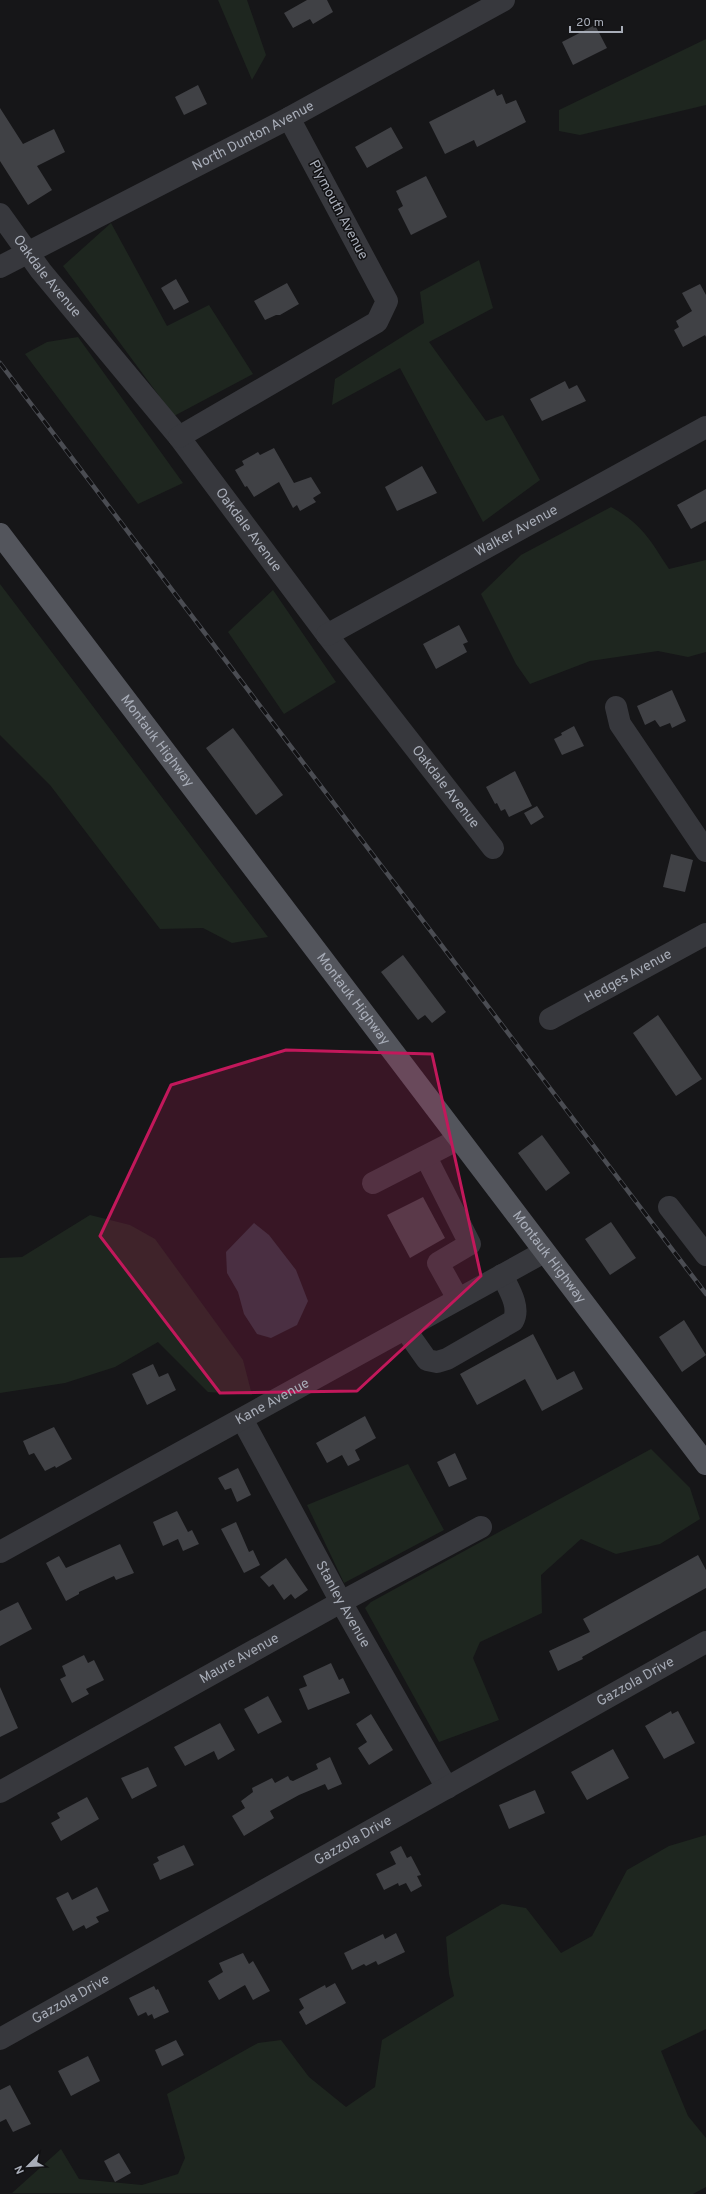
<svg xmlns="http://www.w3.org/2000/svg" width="706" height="2194" viewBox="0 0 706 2194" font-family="Overpass,sans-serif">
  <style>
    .green { fill: #1e261f }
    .water { fill: #2c353c }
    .building { fill: #404145 }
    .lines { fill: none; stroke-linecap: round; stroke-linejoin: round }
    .minor { stroke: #37383d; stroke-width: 22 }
    .major { stroke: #53555c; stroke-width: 22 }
    .rail-casing { stroke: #4a4c52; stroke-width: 4.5 }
    .rail { stroke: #111113; stroke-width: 3; stroke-dasharray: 9; stroke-linecap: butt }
    .marked { fill: #c2185b; fill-opacity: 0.2; stroke: #c2185b; stroke-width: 3; stroke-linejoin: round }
    .labels { text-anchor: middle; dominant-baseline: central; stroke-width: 3; stroke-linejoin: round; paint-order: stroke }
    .street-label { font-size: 14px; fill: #a8adb8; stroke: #111113 }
  </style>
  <rect width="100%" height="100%" fill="#161618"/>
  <path class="green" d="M218,0H247L266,55L252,80Z
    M706,39V105L580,135L559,131V110Z
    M111,223L167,326L209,305L253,374L174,416L63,266Z
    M479,260L493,308L429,342L486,421L503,415L540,480L483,522L400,368L332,405L335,379L424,323L420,292Z
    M78,337L183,483L138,504L25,354L47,342Z
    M611,507C642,524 650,540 669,569L706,560V652L688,657L658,651L590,661L530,684L516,664L481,594L521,555Z
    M0,584L268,937L232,943L203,928L160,929L50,785L0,735Z
    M273,590L336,682L284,714L228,632Z
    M90,1215L130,1225L155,1239L243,1360L252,1395L208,1392L158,1342L115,1367L65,1383L0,1393V1258L22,1257Z
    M651,1449L690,1488L700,1519L660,1544L616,1554L581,1539L541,1575L542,1613L480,1642L473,1658L499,1720L439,1742L365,1608L371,1602Z
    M408,1464L444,1530L344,1583L307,1505Z
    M706,1835V2029L661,2051L688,2116L706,2138V2187L693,2194L12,2193L61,2149L79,2179L142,2185L178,2174L185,2158L167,2094L258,2043L281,2040L309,2077L346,2107L375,2087L382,2040L454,1996L449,1974L446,1937L502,1904L526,1908L561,1953L592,1936L627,1870L669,1846Z"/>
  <path class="water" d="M254,1223L269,1235L296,1270L308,1301L297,1325L271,1338L257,1334L244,1314L238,1292L227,1273L226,1252Z"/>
  <path class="building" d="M307,0H327L333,12L313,24L310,19L293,28L284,13Z
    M595,25L607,48L573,65L562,42Z
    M198,85L207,104L184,115L175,97Z
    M494,89L497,96L502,94L506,104L516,100L526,122L477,147L474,140L445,154L429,122Z
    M0,108L23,144L54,129L65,152L37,166L52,190L28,205L0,161Z
    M391,127L403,148L367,168L355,147Z
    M426,176L447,217L411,235L398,209L403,206L396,191Z
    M176,279L189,302L174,310L161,288Z
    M287,283L299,304L280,315H276L265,320L254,301Z
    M700,284L706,295V337L705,335L683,347L674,330L679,327L676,321L692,311L682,293Z
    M565,381L569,389L577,385L586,401L542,421L530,399Z
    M274,448L294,483L311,477L321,493L313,498L316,502L300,511L297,505L293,508L279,482L254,497L247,486L245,487L235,470L244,465L242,461L258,452L260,455Z
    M422,466L437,493L397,511L385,487Z
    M706,489V521L691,529L677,505Z
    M459,625L468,642L463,644L467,652L436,669L423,644Z
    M672,690L686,721L672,728L670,723L660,727L655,720L645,725L637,706Z
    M574,726L584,746L562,755L554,739L562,735L561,733Z
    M233,728L283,795L256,815L206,748Z
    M515,771L532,806L509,817L505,809L501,811L497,803L495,804L486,787Z
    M537,806L544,817L531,825L524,813Z
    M671,854L693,860L685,892L663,887Z
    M403,955L446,1012L432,1023L425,1015L418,1020L381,972Z
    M658,1015L702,1079L676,1096L633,1033Z
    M542,1135L570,1173L546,1191L518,1153Z
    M423,1197L445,1238L410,1258L387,1215Z
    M611,1222L636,1258L610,1275L585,1239Z
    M684,1320L706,1355L682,1372L659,1337Z
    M533,1334L557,1380L574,1371L583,1389L542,1411L525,1379L477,1405L460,1374Z
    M153,1364L159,1377L168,1373L176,1390L147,1405L132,1374Z
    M365,1416L376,1438L355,1450L360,1460L348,1466L342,1455L327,1463L316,1443Z
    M54,1427L72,1459L56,1468L55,1466L45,1471L34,1453L29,1455L23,1441Z
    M455,1453L467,1479L449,1487L437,1462Z
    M238,1468L251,1495L237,1502L231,1488L225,1490L218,1478Z
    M177,1511L188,1532L192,1530L199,1544L183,1551L178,1539L163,1546L153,1522Z
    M236,1522L249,1552L253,1550L260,1565L244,1573L221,1529Z
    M120,1544L134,1573L116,1580L114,1576L79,1592V1594L66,1601L46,1563L59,1556L66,1568Z
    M698,1555L706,1570V1588L582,1657L583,1659L558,1671L549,1651L590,1632L583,1619Z
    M286,1558L308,1590L295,1599L291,1594L284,1600L273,1584L269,1587L260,1577Z
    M18,1602L32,1629L0,1646V1611Z
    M84,1655L88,1663L94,1660L104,1680L86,1689L89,1694L72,1703L60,1679L66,1676L62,1666Z
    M331,1663L339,1680L343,1678L350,1693L308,1710L299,1689L307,1686L303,1676Z
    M0,1687L18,1728L0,1737Z
    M268,1696L282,1722L258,1734L244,1709Z
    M671,1711L672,1714L678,1711L695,1743L664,1759L645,1726Z
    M371,1714L393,1750L369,1765L358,1748L367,1742L356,1724Z
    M220,1723L235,1750L218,1760L214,1751L185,1766L174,1747Z
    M613,1749L629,1778L587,1800L571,1772Z
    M330,1757L342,1784L328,1790L325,1784L299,1795L270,1811L274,1818L244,1836L232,1816L245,1808L241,1801L253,1792L252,1788L272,1778L275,1783L288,1776L290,1780L293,1781L318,1769L316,1764Z
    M148,1767L157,1786L132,1799L121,1778Z
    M535,1790L545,1813L509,1829L499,1805Z
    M87,1797L99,1819L61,1841L51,1823L60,1818L57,1813Z
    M184,1845L194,1865L160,1880L153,1864L159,1861L157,1857Z
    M401,1846L407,1858L411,1856L421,1875L417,1876L422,1886L411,1892L406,1883L399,1886L398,1883L384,1890L376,1874L396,1864L390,1852Z
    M97,1887L109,1911L96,1917L99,1922L86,1929L84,1925L73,1931L56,1898L68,1892L72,1900Z
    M396,1933L405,1952L378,1965L376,1961L366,1966L364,1964L352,1970L344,1953L383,1934L385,1939Z
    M243,1953L249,1964L253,1961L270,1991L253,2000L245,1985L219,2000L208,1981L223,1972L219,1963Z
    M335,1983L346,2003L306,2025L299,2012L304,2008L299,1999L325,1985L326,1988Z
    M154,1986L156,1990L158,1989L169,2012L154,2019L152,2014L148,2016L146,2012L138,2016L129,1998Z
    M176,2040L184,2055L162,2066L155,2050Z
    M88,2056L100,2081L71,2096L58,2071Z
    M10,2085L31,2124L13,2132L6,2119L0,2122V2090Z
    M119,2153L131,2173L115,2182L104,2161Z"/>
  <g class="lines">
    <g class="minor">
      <path id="s1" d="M0,214L41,271L179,437L327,635L493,848"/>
      <path id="s2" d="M0,267L289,118L504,0"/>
      <path d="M179,437L377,322L387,301L289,118"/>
      <path id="s3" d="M327,635L706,427"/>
      <path d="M616,707L620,724L706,851"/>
      <path id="s4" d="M550,1019L706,934"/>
      <path d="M426,1157L470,1244L438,1263L458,1299"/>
      <path d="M373,1183L459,1139"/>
      <path d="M669,1207L706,1255"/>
      <path d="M405,1329L427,1360L437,1362L447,1359L513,1321C521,1307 508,1288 502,1275"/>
      <path id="s5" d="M242,1419L341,1602L447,1788"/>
      <path id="s6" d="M0,1552L544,1252"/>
      <path id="s7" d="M0,1792L341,1602L481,1527"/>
      <path id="s8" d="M0,2039L706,1642"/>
    </g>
    <path class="major" id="s9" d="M0,534L706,1464"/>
    <defs>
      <path id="rail" d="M0,363L706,1294"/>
    </defs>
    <use href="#rail" class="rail-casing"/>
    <use href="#rail" class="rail"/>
  </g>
  <path class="marked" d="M286,1050L432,1054L481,1276L357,1391L220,1393L100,1236L171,1085Z"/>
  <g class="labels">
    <g class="street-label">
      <text stroke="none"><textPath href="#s2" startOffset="285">North Dunton Avenue</textPath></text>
      <text transform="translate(338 210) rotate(62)">Plymouth Avenue</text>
      <text stroke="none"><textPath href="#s1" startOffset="78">Oakdale Avenue</textPath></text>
      <text stroke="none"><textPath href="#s1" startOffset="402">Oakdale Avenue</textPath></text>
      <text stroke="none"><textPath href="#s3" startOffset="216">Walker Avenue</textPath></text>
      <text stroke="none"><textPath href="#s9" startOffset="260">Montauk Highway</textPath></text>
      <text stroke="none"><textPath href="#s1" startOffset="726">Oakdale Avenue</textPath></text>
      <text stroke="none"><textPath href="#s4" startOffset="89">Hedges Avenue</textPath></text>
      <text stroke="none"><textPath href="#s9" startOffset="584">Montauk Highway</textPath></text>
      <text stroke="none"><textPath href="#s9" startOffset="908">Montauk Highway</textPath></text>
      <text stroke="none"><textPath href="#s6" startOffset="311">Kane Avenue</textPath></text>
      <text stroke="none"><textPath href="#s5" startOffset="211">Stanley Avenue</textPath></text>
      <text stroke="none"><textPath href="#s7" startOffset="274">Maure Avenue</textPath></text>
      <text stroke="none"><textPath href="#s8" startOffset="729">Gazzola Drive</textPath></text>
      <text stroke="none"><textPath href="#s8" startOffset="405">Gazzola Drive</textPath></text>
      <text stroke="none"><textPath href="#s8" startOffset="81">Gazzola Drive</textPath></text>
    </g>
  </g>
  <g transform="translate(28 2166) rotate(246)" stroke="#111113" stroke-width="3" paint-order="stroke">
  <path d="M0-3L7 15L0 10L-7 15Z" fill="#a8adb8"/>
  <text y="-6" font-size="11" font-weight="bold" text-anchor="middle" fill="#a8adb8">N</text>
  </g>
  <path d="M570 26v6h52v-6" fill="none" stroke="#a8adb8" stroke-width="2"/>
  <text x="576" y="26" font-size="12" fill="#a8adb8" stroke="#111113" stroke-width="3" paint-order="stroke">20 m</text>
</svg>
